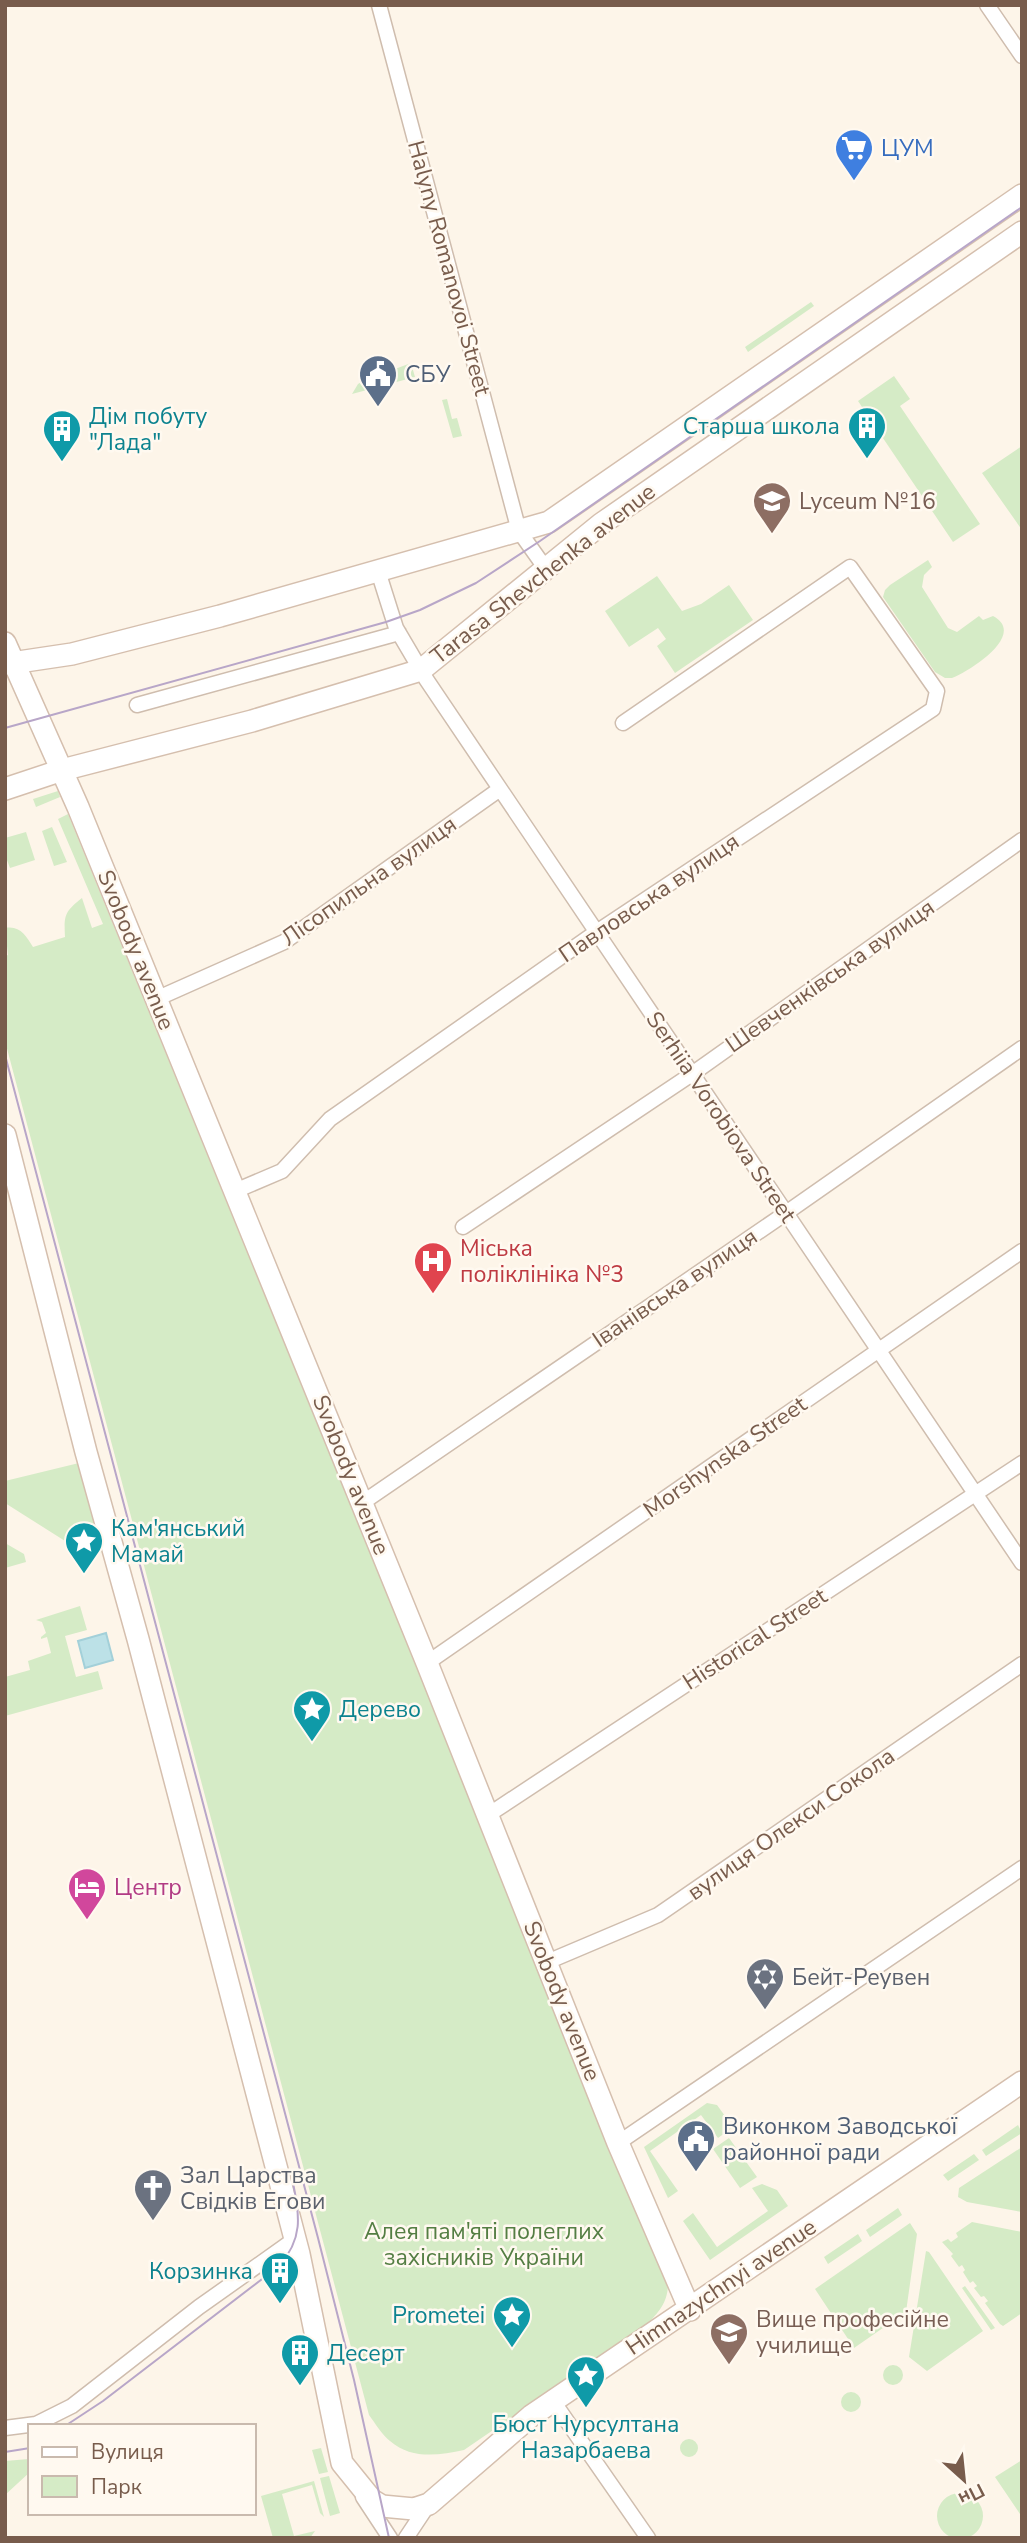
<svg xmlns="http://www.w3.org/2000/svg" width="1027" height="2543" viewBox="0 0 1027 2543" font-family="'Nunito Sans',sans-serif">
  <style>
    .green { fill: #d5ebc6 }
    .water { fill: #bce1e7; stroke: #a3d0d9; stroke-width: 2 }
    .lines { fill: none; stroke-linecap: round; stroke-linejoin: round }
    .minor-casing { stroke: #cfbdae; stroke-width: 17 }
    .secondary-casing { stroke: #d5bfae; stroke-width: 24 }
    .minor { stroke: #fff; stroke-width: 14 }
    .secondary { stroke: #fff; stroke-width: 21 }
    .tram { stroke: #b8a6c8; stroke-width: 2 }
    .labels { text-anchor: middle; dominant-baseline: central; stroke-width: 5; stroke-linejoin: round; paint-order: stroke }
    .shop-label { font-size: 23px; fill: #366cbe; stroke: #fff9f0; text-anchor: start }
    .street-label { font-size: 23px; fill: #785c4c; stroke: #fff9f0 }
    .service-label { font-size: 23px; fill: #4e5e75; stroke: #fff9f0; text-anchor: start }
    .culture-label { font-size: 23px; fill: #0d838f; stroke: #fff9f0; text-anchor: start }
    .education-label { font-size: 23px; fill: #785e54; stroke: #fff9f0; text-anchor: start }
    .health-label { font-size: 23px; fill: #be3a42; stroke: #fff9f0; text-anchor: start }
    .hotel-label { font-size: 23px; fill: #b23c85; stroke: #fff9f0; text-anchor: start }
    .worship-label { font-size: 23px; fill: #5b616d; stroke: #fff9f0; text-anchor: start }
    .park-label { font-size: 23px; fill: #547e43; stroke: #fff9f0 }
  </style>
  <rect width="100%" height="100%" fill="#fdf5e9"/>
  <path class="green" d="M811,302L814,306L748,352L745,347Z
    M411,363L415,377L352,394L358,384L363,381Z
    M894,376L910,399L900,406L980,524L953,542L858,401Z
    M447,399L452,419L457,418L462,436L453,438L442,400Z
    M1022,446V530L982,473Z
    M928,560L932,567L924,575L922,587L948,628L957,632L979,616L983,620L993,616C1027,634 972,670 952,678H945L935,672L883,597L885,590L890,585Z
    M657,576L682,611L701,604L729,585L753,620L675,673L657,646L666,639L658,628L629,647L605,611Z
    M58,791L60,797L36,807L33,799Z
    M68,814L668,2283C668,2303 659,2311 647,2325L464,2450C439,2455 412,2460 390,2441C382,2435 375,2423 369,2415L5,1041V956L8,955L5,928C20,925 26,936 33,947L65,937C64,916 64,912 82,898L92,928L103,924L58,819Z
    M52,827L67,862L54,866L42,831Z
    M26,832L35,860L10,868L5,855V838Z
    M79,1463L102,1552L92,1554L84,1553L5,1503V1481Z
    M5,1543L24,1554L26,1562L5,1568Z
    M80,1606L87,1630L65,1636L76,1677L98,1671L103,1689L5,1716V1677L30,1670L28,1661L51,1653L47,1637L41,1639V1637L46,1633L42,1622L36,1620Z
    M707,2103L717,2105L733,2127L718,2138L701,2115L650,2151L678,2191L668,2198L644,2147Z
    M1018,2125L1022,2133L986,2156L982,2150Z
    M729,2138L757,2177L740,2188L713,2149Z
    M1022,2147V2212L967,2202L958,2197L959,2188Z
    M974,2154L979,2160L948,2181L943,2175Z
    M762,2184L777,2190L788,2206L710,2260L683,2221L693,2213L717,2247L768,2211L752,2188Z
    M898,2208L902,2215L870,2237L866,2230Z
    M972,2222L1022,2232V2313L1003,2326L1000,2324L985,2303L988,2301L984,2296L981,2297L974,2288L977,2286L973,2281L970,2283L963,2272L965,2270L962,2265L959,2267L951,2256L953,2254L942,2242L948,2239L951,2242L958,2237L956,2233Z
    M910,2223L917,2234L906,2312L854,2348L815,2289Z
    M858,2234L862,2241L828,2264L824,2257Z
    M926,2251L929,2252L983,2331L927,2371L909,2357Z
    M965,2286L995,2328L991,2330L962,2288Z
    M883 2375a10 10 0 1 1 20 0a10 10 0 1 1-20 0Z
    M841 2402a10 10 0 1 1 20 0a10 10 0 1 1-20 0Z
    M680 2448a9 9 0 1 1 18 0a9 9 0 1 1-18 0Z
    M321,2448L328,2472L319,2474L312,2450Z
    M29,2459L30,2472L5,2495V2461Z
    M1022,2460V2517L995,2477Z
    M329,2476L340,2513L330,2516L320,2478Z
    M314,2481L324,2517L320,2513L312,2485L282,2494L294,2536L315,2531L310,2538H273L261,2496Z
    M937 2516a23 23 0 1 1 46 0a23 23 0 1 1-46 0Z"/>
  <path class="water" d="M106,1633L113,1660L85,1668L78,1641Z"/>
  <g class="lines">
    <defs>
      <path id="minor" d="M379,5L519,531L546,569
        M987,5L1022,56
        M378,571L396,628L426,679L1022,1563
        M137,705L399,633
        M156,999L284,942L500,789
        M235,1191L282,1171L330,1119L595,933L933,709L937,691L850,567L623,723
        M463,1227L692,1074L1022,840
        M362,1503L786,1213L1022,1048
        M427,1663L1022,1251
        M488,1815L1022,1463
        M547,1962L658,1915L1022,1664
        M618,2143L1022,1868
        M553,2401L648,2538
        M5,2428L36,2424L72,2406L199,2307L295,2239
        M363,2497L390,2538
        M406,2538L428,2505"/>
      <path id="secondary" d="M5,643L78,807L427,1663L618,2143L690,2310
        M5,664L72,654L220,616L549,522L1022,195
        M5,789L62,770L252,721L421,670L601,524L1022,232
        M5,1135L86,1452L138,1639L299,2254L342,2463L372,2500L382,2506L414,2509L429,2504L531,2416L1022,2082"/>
    </defs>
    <use href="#minor" class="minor-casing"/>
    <use href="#secondary" class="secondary-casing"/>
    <use href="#minor" class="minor"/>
    <use href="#secondary" class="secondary"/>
    <path class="tram" d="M5,728L386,622L420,610L476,583L540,541L1022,207
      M5,1055L318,2238L354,2380L389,2538
      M65,2426L103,2401L279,2266C303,2239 300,2216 293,2183
      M5,2452L30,2448"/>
  </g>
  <defs>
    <symbol id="supermarket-pin" viewBox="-11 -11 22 30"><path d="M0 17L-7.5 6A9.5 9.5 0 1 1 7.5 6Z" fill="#3f7fe0" stroke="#fff9f0"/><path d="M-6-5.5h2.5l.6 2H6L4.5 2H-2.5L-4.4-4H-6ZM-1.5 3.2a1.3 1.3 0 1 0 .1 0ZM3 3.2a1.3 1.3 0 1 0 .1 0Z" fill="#fff"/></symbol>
    <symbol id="civic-pin" viewBox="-11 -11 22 30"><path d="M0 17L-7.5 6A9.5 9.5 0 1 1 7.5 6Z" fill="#5c6f8a" stroke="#fff9f0"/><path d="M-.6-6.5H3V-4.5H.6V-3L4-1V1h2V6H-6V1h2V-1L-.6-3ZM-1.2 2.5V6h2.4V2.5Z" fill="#fff"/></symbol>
    <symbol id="building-pin" viewBox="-11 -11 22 30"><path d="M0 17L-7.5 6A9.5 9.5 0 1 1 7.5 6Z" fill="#0f9aa8" stroke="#fff9f0"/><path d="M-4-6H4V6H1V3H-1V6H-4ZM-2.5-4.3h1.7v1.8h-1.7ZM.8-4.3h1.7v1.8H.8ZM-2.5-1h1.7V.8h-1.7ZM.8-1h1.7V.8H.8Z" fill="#fff"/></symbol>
    <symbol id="school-pin" viewBox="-11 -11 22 30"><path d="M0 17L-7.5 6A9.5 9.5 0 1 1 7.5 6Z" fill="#8d6e63" stroke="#fff9f0"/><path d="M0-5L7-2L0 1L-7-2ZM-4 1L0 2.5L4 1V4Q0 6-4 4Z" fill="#fff"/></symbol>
    <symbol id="hospital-pin" viewBox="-11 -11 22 30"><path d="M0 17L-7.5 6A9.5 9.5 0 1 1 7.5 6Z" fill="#e0444e" stroke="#fff9f0"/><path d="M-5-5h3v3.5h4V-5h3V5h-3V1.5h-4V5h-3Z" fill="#fff"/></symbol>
    <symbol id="sight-pin" viewBox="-11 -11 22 30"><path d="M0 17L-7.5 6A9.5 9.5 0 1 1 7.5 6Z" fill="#0f9aa8" stroke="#fff9f0"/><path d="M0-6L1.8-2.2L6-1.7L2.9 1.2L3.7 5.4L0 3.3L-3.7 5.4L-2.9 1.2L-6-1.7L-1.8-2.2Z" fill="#fff"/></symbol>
    <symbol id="hotel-pin" viewBox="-11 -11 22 30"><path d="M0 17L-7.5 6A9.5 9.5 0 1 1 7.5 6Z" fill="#d1479c" stroke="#fff9f0"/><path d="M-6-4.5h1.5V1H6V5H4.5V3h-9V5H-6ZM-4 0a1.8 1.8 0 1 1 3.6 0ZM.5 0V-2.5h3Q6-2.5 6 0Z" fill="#fff"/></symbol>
    <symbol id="synagogue-pin" viewBox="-11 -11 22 30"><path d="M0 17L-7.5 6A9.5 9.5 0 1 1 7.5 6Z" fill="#6b7280" stroke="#fff9f0"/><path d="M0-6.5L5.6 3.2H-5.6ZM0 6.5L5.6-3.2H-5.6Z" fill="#fff"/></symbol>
    <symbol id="church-pin" viewBox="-11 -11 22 30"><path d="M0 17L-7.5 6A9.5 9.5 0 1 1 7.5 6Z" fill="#6b7280" stroke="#fff9f0"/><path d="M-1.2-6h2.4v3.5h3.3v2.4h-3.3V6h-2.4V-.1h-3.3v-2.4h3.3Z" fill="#fff"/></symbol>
    <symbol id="university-pin" viewBox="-11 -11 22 30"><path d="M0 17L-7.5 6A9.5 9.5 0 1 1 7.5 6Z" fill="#8d6e63" stroke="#fff9f0"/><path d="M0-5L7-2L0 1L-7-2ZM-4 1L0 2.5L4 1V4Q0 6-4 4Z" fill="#fff"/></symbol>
  </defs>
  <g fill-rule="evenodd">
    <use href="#supermarket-pin" x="832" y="126" width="44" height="60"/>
    <use href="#civic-pin" x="356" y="352" width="44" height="60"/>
    <use href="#building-pin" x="845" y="404" width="44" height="60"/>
    <use href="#building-pin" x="40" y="407" width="44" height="60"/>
    <use href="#school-pin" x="750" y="479" width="44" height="60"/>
    <use href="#hospital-pin" x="411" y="1239" width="44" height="60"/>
    <use href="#sight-pin" x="62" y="1519" width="44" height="60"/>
    <use href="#sight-pin" x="290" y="1687" width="44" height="60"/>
    <use href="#hotel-pin" x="65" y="1865" width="44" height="60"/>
    <use href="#synagogue-pin" x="743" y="1955" width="44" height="60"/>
    <use href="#civic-pin" x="674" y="2117" width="44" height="60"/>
    <use href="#church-pin" x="131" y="2166" width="44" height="60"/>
    <use href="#building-pin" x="258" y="2249" width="44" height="60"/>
    <use href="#sight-pin" x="490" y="2293" width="44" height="60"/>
    <use href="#university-pin" x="707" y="2310" width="44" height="60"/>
    <use href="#building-pin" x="278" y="2331" width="44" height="60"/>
    <use href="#sight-pin" x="564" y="2353" width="44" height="60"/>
  </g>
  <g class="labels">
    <g class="shop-label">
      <text x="881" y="148">ЦУМ</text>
    </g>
    <g class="street-label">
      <text transform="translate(449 268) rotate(75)">Halyny Romanovoi Street</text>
      <text transform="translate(543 574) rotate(-38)">Tarasa Shevchenka avenue</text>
      <text transform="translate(369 881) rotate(-35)">Лісопильна вулиця</text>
      <text transform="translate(649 898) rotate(-34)">Павловська вулиця</text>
      <text transform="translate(136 950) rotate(68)">Svobody avenue</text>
      <text transform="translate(830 976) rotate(-35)">Шевченківська вулиця</text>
      <text transform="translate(721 1117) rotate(56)">Serhiia Vorobiova Street</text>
      <text transform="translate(675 1288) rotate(-34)">Іванівська вулиця</text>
      <text transform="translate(725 1457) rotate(-35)">Morshynska Street</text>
      <text transform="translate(351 1475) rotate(68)">Svobody avenue</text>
      <text transform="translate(755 1639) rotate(-33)">Historical Street</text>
      <text transform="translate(791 1824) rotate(-35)">вулиця Олекси Сокола</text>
      <text transform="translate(562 2001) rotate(68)">Svobody avenue</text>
      <text transform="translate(721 2287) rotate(-34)">Himnazychnyi avenue</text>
    </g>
    <g class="service-label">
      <text x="405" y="374">СБУ</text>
      <text x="723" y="2126">Виконком Заводської<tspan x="723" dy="26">районної ради</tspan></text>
    </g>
    <g class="culture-label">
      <text x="89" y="416">Дім побуту<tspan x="89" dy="26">"Лада"</tspan></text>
      <text x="840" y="426" text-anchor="end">Старша школа</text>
      <text x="111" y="1528">Кам'янський<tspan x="111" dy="26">Мамай</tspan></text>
      <text x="339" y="1709">Дерево</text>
      <text x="253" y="2271" text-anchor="end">Корзинка</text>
      <text x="485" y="2315" text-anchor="end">Prometei</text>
      <text x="327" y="2353">Десерт</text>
      <text x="586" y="2424" text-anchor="middle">Бюст Нурсултана<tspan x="586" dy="26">Назарбаева</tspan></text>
    </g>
    <g class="education-label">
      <text x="799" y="501">Lyceum №16</text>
      <text x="756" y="2319">Вище професійне<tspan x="756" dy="26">училище</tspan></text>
    </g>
    <g class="health-label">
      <text x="460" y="1248">Міська<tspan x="460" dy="26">поліклініка №3</tspan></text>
    </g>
    <g class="hotel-label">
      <text x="114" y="1887">Центр</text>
    </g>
    <g class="worship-label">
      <text x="792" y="1977">Бейт-Реувен</text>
      <text x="180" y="2175">Зал Царства<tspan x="180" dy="26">Свiдкiв Егови</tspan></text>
    </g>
    <g class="park-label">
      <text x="484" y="2231">Алея пам'яті полеглих<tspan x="484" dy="26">захісників України</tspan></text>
    </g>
  </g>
  <rect width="1027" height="2543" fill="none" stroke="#785c4c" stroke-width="14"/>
  <rect x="28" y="2424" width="228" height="91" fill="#fff9f0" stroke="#c9baae" stroke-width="2"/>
  <rect x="42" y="2447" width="35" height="10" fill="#ffffff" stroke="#c9baae" stroke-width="2"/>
  <text x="91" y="2459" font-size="21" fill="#785c4c">Вулиця</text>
  <rect x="42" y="2476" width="35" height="21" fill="#d5ebc6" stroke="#c9baae" stroke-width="2"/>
  <text x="91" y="2494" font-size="21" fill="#785c4c">Парк</text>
  <g transform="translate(964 2480) rotate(153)" stroke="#fff9f0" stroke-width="5" paint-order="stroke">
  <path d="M0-5L12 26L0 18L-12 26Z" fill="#785c4c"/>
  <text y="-10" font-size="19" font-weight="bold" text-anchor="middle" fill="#785c4c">Пн</text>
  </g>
</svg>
